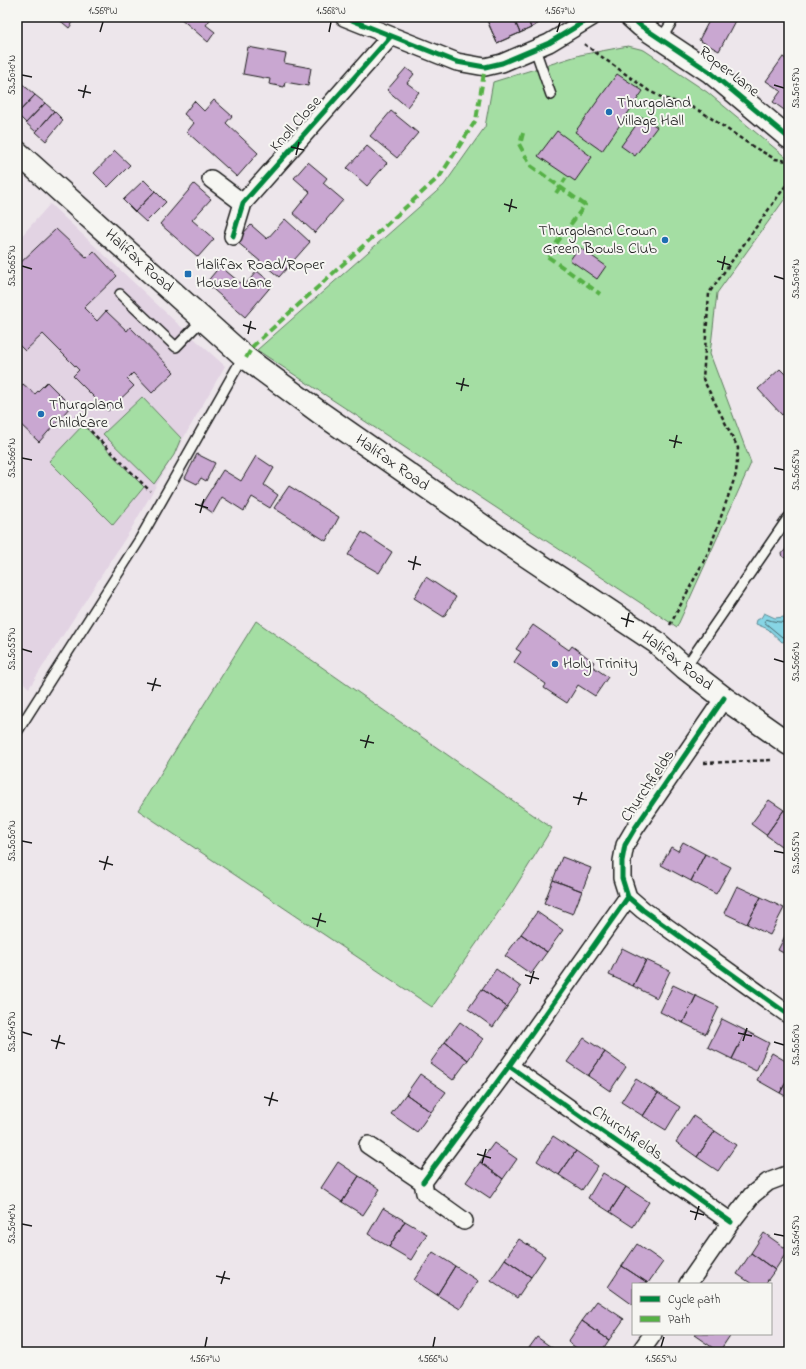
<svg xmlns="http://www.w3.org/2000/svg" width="806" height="1369" viewBox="0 0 806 1369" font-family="'Indie Flower',sans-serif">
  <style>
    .built { fill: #e2d3e3 }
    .green { fill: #a4dea3; stroke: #607d60 }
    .water { fill: #87d5e5; stroke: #5c8b95 }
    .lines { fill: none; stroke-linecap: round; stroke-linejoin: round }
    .shore { stroke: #47666c; stroke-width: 1 }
    .building { fill: #c9a7d1; stroke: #1c1c1c }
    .service-casing { stroke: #1c1c1c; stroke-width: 12 }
    .minor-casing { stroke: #1c1c1c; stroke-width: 20 }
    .tertiary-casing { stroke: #1c1c1c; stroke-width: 24 }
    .trunk-casing { stroke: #1c1c1c; stroke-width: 25 }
    .path { stroke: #1c1c1c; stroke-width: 2.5; stroke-dasharray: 4 3; stroke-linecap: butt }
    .service { stroke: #f6f6f2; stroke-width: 9 }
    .minor { stroke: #f6f6f2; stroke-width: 17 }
    .tertiary { stroke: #f6f6f2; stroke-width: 21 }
    .trunk { stroke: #f6f6f2; stroke-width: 22 }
    .quiet { stroke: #55b145; stroke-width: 4; stroke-dasharray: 8 4; stroke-linecap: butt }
    .cycleway-casing { stroke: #f6f6f2; stroke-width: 8 }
    .cycleway { stroke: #00873e; stroke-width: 5 }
    .ticks { fill: none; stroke: #1c1c1c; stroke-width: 1.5 }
    .poi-dot { fill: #1f6fb2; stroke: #f6f6f2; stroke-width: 1.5 }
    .labels { text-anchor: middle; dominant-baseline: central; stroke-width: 4; stroke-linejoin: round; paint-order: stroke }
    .street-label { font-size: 16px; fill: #1c1c1c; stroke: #f6f6f2 }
    .poi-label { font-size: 16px; fill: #1c1c1c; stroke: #f6f6f2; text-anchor: start }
    .neatline { fill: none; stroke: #1c1c1c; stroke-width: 1.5 }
    .ticks-label { font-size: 10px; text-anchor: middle; fill: #1c1c1c }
  </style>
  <rect width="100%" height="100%" fill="#ede6eb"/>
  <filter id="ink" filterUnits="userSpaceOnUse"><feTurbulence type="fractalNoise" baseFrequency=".025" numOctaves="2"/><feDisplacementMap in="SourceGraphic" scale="8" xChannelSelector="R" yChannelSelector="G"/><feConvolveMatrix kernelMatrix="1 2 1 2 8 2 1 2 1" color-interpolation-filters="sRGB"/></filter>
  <g filter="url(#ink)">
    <path class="built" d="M50,204L178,324L225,366L130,531L29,688L17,677V241Z"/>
    <path class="green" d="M628,46L644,50L707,92L789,160V193L717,293L710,354L751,463L677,627L257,350L444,185L485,127L493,82L580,55Z
      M142,397L181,438L174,455L154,484L103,434Z
      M83,425L144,487L113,525L49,461Z
      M256,621L552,828L509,897L432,1007L138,810Z"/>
    <path class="water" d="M764,613L775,618L784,617L789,620V640L782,642L768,629L756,624L757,620L761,618Z"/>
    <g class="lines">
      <path class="shore" d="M789,623C781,622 774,622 766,619L764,622L782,637L789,636"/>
    </g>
    <path class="building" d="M56,17H77L69,28Z
      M179,17H212L206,25L215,32L208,42Z
      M488,17H513L520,33L497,43L486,18Z
      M488,17H548L531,28L497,43L486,18Z
      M513,17H527L531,28L520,33Z
      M527,17H544L545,19L531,28Z
      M711,17H737L719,51L699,40Z
      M248,47L286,54L284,63L311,68L308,86L285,82L284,87L269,84L270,79L243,74Z
      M783,57L789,61V109L787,112L773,102L781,91L766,81Z
      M406,68L414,74L407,83L419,92L407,107L387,90Z
      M617,74L643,91L602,151L575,132Z
      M20,82L35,95L17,114V85Z
      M35,95L45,103L26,123L17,114Z
      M214,100L232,116L226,123L258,153L237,177L187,132L194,123L184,114L194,101L204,111Z
      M45,103L54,111L36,132L26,123Z
      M54,111L63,120L46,141L36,132Z
      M391,111L418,133L397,158L370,136Z
      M642,117L657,127L635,156L621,146Z
      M557,131L592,157L575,181L538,156Z
      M367,146L387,163L367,186L347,168Z
      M115,151L130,165L108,187L94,173Z
      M308,162L327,178L323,183L343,200L315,233L293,213L310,192L294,178Z
      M144,180L155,191L135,212L123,200Z
      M194,184L211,199L192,220L214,239L198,257L160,224Z
      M155,191L166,202L146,222L135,212Z
      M285,219L310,242L279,277L236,241L251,225L267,239Z
      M56,229L87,258L94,251L117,276L84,308L97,321L106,311L127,331L130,327L174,372L152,393L133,373L127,379L134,386L108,411L73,376L79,370L43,334L25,351L17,343V266Z
      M579,247L606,266L597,279L570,260Z
      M220,266L244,286L257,271L273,284L245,317L206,283Z
      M780,369L789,378V408L782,415L758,389Z
      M47,382L71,406L39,442L17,421V390L23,384L35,394Z
      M197,454L215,463L206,481L201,478L197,484L185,478Z
      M256,456L274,468L264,485L278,495L270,508L252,497L244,511L222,497L213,513L201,505L223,470L241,481Z
      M289,486L339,517L326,541L274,508Z
      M362,532L392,552L379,573L348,555Z
      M789,545V561L781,555Z
      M426,577L456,597L444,617L414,598Z
      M533,625L569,650L572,646L594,662L592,666L608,677L595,696L578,685L567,703L544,688L546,684L514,662L521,652L516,649Z
      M769,800L784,810L766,835L751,824Z
      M784,810L789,814V835L781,846L766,835Z
      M789,835V852L781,846Z
      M683,842L705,854L691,881L661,865L671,847L678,851Z
      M705,854L731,867L716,894L691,881Z
      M562,857L591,868L582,891L553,880Z
      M553,880L582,891L573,914L544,903Z
      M737,886L761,897L747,924L724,913Z
      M761,897L784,908L770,935L747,924Z
      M537,912L563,930L547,952L521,934Z
      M789,928V956L778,950Z
      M521,934L547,952L531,974L505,956Z
      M622,948L646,960L633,986L609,975Z
      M646,960L670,971L657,998L633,986Z
      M496,969L521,987L507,1007L482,989Z
      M673,985L696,996L683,1023L660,1012Z
      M482,989L507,1007L493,1027L468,1009Z
      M696,996L719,1007L706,1034L683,1023Z
      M722,1019L746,1031L732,1059L708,1047Z
      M460,1022L483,1039L468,1060L445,1042Z
      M746,1031L769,1043L756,1071L732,1059Z
      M584,1038L605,1052L588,1076L567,1062Z
      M445,1042L468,1060L453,1080L430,1063Z
      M605,1052L626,1067L610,1091L588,1076Z
      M772,1053L789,1063V1077L780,1093L757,1080Z
      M420,1074L446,1092L431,1112L406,1094Z
      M789,1077V1098L780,1093Z
      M636,1079L658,1093L643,1116L621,1102Z
      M658,1093L680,1107L666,1130L643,1116Z
      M406,1094L431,1112L417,1132L391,1114Z
      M693,1116L715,1131L697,1157L676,1142Z
      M715,1131L736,1145L718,1171L697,1157Z
      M553,1136L576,1151L559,1175L537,1161Z
      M494,1143L517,1159L503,1179L480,1162Z
      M576,1151L598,1166L582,1190L559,1175Z
      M338,1162L359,1176L342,1202L321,1188Z
      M480,1162L503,1179L490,1198L466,1182Z
      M603,1173L626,1187L610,1212L588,1198Z
      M359,1176L380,1189L363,1215L342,1202Z
      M626,1187L649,1202L633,1227L610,1212Z
      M383,1208L405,1221L389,1247L368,1234Z
      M405,1221L427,1234L411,1260L389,1247Z
      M764,1233L788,1250L775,1270L751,1253Z
      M519,1239L545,1256L531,1277L505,1259Z
      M637,1244L663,1262L648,1283L622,1266Z
      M433,1252L455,1266L437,1295L414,1280Z
      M751,1253L775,1270L765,1284H752L737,1274Z
      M505,1259L531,1277L517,1298L491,1280Z
      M455,1266L478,1281L460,1309L437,1295Z
      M622,1266L648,1283L633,1284V1305L608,1287Z
      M597,1301L624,1319L609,1340L582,1321Z
      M582,1321L609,1340L601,1352H582L568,1342Z
      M695,1334H731L719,1352L694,1335Z
      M537,1337L558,1352H526Z"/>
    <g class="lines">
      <defs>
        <path id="service" d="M661,39L675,17
          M535,49L551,95
          M120,294L176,347L203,319
          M685,668L788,518
          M17,732L140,539L244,355"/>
        <path id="minor" d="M344,17L457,62L485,67L502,63L549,43L592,17
          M211,179L243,203
          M233,236L243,203L391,36
          M724,698L635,828L625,845L622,861V878L628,897L643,910L789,1015
          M509,1066L731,1222
          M368,1145L423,1182L425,1193L464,1221
          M423,1182L509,1066L628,897
          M688,1284L731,1222L752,1195L768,1182L789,1174
          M640,1352L653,1334"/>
        <path id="tertiary" d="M631,17L641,26L710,72L789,138"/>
        <path id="trunk" d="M17,152L246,358L319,412L510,545L656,642L685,668L724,698L789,744"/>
      </defs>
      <use href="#service" class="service-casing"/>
      <use href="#minor" class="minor-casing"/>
      <use href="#tertiary" class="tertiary-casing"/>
      <use href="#trunk" class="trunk-casing"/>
      <path class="path" d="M17,20L19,17
        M584,44L649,91L663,98L687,105L702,112L752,146L775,159L787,161
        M76,416L150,491
        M670,625L709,551L736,474L738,448L703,379L709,293L789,181
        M704,763L773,760"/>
      <use href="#service" class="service"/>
      <use href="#minor" class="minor"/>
      <use href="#tertiary" class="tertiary"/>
      <use href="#trunk" class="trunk"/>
      <path class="quiet" d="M523,133L521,141L519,144L531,166L585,205L547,256L600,294
        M556,193L566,178
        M246,358L253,346L440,176L476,120L485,67"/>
      <defs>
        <path id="cycleway" d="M344,17L457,62L485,67L502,63L549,43L592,17
          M631,17L641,26L710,72L789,138
          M233,236L243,203L391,36
          M724,698L635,828L625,845L622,861V878L628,897L643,910L789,1015
          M509,1066L731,1222
          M423,1182L509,1066L628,897"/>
      </defs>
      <use href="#cycleway" class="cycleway-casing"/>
      <use href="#cycleway" class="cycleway"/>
    </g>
  </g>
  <path class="ticks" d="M100,32L103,22M329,32L331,22M557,32L560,22M22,75L32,77M774,85L784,88M78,90L91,93M83,98L86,85M291,147L304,150M296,155L299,142M504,204L517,208M509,212L512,199M717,261L730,265M22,266L32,269M722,270L725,256M774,276L784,279M243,325L256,329M248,334L251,321M456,383L469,386M461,391L464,378M669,440L682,443M674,448L677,435M22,458L32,460M774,468L784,470M195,504L208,508M200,513L204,499M408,561L421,565M413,570L416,556M621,618L634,622M626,627L629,613M22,649L32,652M774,659L784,662M147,683L161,686M152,691L156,678M360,740L374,743M365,748L369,735M573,797L587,800M578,805L582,792M22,841L32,843M774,851L784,853M99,861L113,865M104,870L108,856M312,918L326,922M317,927L321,913M525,975L539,979M530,984L534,971M22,1032L32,1035M738,1033L752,1036M51,1040L65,1044M743,1041L747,1028M774,1042L784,1045M56,1049L60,1035M264,1097L278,1101M269,1106L273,1092M477,1154L491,1158M482,1163L486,1149M690,1211L704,1215M695,1220L699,1206M22,1224L32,1226M774,1234L784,1236M216,1276L230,1279M221,1284L225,1271M205,1347L207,1337M433,1347L435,1337M661,1347L664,1337"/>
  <g class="poi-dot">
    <circle cx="609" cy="112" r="4"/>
    <circle cx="665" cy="240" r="4"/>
    <rect x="184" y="270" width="8" height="8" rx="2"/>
    <circle cx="41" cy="414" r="4"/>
    <circle cx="555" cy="664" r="4"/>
  </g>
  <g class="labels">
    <g class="street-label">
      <text transform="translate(729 72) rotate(38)">Roper Lane</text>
      <text transform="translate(296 124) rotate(-48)">Knoll Close</text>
      <text transform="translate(139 261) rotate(42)">Halifax Road</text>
      <text transform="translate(392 463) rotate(35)">Halifax Road</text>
      <text transform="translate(677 661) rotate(38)">Halifax Road</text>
      <text transform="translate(648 786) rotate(-56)">Churchfields</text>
      <text transform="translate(627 1133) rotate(35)">Churchfields</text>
    </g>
    <g class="poi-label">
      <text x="617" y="103">Thurgoland<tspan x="617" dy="18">Village Hall</tspan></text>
      <text x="657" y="231" text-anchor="end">Thurgoland Crown<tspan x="657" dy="18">Green Bowls Club</tspan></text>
      <text x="196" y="265">Halifax Road/Roper<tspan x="196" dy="18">House Lane</tspan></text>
      <text x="49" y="405">Thurgoland<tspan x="49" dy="18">Childcare</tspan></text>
      <text x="563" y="664">Holy Trinity</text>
    </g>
  </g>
  <rect width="806" height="1369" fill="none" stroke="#f6f6f2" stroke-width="44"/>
  <rect x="632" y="1283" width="140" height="52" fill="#f6f6f2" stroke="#9f9f9c"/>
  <rect x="640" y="1296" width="20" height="6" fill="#00873e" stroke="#9f9f9c"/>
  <text x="668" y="1303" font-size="12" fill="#1c1c1c">Cycle path</text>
  <rect x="640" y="1316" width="20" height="6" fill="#55b145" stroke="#9f9f9c"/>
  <text x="668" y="1323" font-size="12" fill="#1c1c1c">Path</text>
  <rect x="22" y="22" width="762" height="1325" class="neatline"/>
  <g class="ticks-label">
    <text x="103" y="14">1.569°W</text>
    <text x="331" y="14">1.568°W</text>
    <text x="560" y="14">1.567°W</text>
    <text transform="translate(11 75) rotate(-90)" y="4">53.5070°N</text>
    <text transform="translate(795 88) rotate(-90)" y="4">53.5075°N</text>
    <text transform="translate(11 266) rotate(-90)" y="4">53.5065°N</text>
    <text transform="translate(795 279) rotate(-90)" y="4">53.5070°N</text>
    <text transform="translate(11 458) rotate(-90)" y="4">53.5060°N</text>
    <text transform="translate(795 470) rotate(-90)" y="4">53.5065°N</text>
    <text transform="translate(11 649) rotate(-90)" y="4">53.5055°N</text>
    <text transform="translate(795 662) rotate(-90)" y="4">53.5060°N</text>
    <text transform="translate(11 841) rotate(-90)" y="4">53.5050°N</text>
    <text transform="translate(795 853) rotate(-90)" y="4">53.5055°N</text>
    <text transform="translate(11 1032) rotate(-90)" y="4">53.5045°N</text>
    <text transform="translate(795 1045) rotate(-90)" y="4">53.5050°N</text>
    <text transform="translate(11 1224) rotate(-90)" y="4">53.5040°N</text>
    <text transform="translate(795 1236) rotate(-90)" y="4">53.5045°N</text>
    <text x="205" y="1362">1.567°W</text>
    <text x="433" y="1362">1.566°W</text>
    <text x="661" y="1362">1.565°W</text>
  </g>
</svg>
